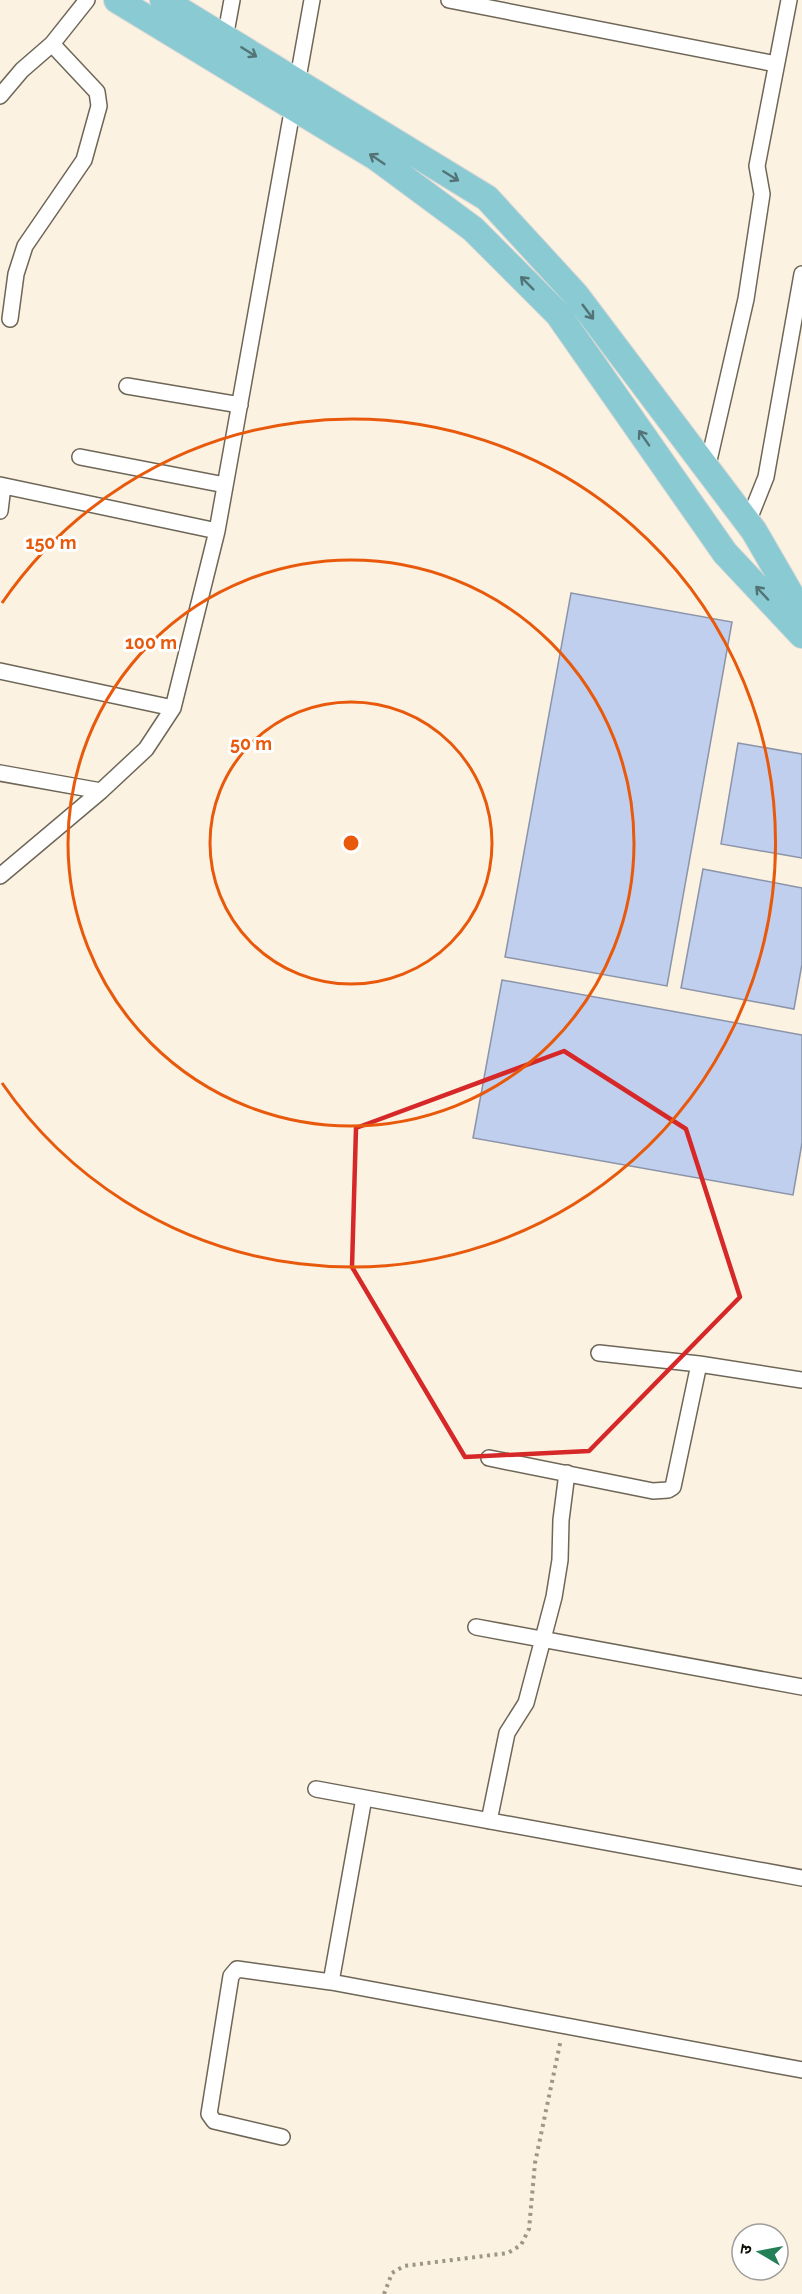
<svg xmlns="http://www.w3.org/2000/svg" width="802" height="2294" viewBox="0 0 802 2294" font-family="Raleway,'Noto Sans Devanagari',sans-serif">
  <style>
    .water { fill: #c0cfed; stroke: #8b94a8; stroke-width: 1.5 }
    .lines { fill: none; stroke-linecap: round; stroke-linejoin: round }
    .minor-casing { stroke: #6e6657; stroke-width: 18 }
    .primary-casing { stroke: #d8d8d7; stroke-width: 28 }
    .path { stroke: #9d978a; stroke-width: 4; stroke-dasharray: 3 4.5; stroke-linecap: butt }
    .minor { stroke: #fff; stroke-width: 15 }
    .primary { stroke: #8acad2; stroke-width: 26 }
    .oneway { stroke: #527476 }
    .marked { fill: none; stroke: #d62828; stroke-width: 4.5; stroke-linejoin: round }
    .ring { fill: none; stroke: #e8590c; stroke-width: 3 }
    .centre { fill: #e8590c; stroke: #fff; stroke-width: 3 }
    .ring-label { font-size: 18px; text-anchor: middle; font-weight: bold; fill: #e8590c; stroke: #fff; stroke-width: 6; stroke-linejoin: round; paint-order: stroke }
  </style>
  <rect width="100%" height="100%" fill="#fbf2e1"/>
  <path class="water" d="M571,593L732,622L667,986L505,957Z
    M738,743L802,754V858L721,844Z
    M703,869L802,888V964L794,1009L681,988Z
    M502,980L802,1035V1143L793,1195L473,1138Z"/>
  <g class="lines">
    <defs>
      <path id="minor" d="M449,0L776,64
        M225,38L232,0
        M0,96L22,70L52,44L87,0
        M10,319L16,274L25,246L84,160L99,106L97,92L52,44
        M127,386L240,405
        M80,457L225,485
        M707,469L746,299L762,194L757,166L789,0
        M0,485L217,531
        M0,511L3,486
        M748,522L766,477L802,274
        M0,671L173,708
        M0,773L101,791
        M0,876L101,791L146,749L173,708L217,531L312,0
        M599,1353L699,1364L802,1380
        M489,1458L653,1491L668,1490L673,1487L699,1364
        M476,1627L802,1687
        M316,1789L802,1878
        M489,1821L507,1733L526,1703L554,1597L560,1560L561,1520L567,1473
        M331,1982L364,1798
        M282,2137L214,2121L209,2114L231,1976L237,1969L331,1982L802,2070"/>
      <path id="primary" d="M117,0L377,158L473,229L558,314L725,553L802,635
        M163,0L487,198L576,295L754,531L802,614"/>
    </defs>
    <use href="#minor" class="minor-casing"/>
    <use href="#primary" class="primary-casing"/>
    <path class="path" d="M384,2294L392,2273L404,2266L508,2253L521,2245L529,2229L535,2163L561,2039"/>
    <use href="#minor" class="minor"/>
    <use href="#primary" class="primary"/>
  </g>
  <defs><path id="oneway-shaft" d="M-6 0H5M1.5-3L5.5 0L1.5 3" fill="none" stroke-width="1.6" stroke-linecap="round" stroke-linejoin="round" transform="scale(1.5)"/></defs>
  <g class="oneway">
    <use href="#oneway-shaft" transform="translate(249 52) rotate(32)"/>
    <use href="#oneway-shaft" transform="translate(377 159) rotate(-146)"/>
    <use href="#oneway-shaft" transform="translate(451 176) rotate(32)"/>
    <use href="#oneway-shaft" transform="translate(527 283) rotate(-135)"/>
    <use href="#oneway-shaft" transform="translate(588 312) rotate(53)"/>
    <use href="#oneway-shaft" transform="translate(644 438) rotate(-125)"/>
    <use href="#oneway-shaft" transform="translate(762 593) rotate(-133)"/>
  </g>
  <path class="marked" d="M564,1051L686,1129L740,1297L589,1451L465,1457L352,1267L356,1128Z"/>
  <g class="ring">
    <circle cx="351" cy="843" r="141"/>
    <circle cx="351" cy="843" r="283"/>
    <path d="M2 603A424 424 0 1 1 2 1083"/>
  </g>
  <circle cx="351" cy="843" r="9" class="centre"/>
  <g class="ring-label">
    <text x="51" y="549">150 m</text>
    <text x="151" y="649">100 m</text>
    <text x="251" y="750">50 m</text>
  </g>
  <g transform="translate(760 2252) rotate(280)"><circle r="28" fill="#ffffff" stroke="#9f9e9b" stroke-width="1.5"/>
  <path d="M0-4.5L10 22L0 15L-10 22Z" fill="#227f56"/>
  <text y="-9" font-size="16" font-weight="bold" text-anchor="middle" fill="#0e0c06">उ</text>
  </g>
</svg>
